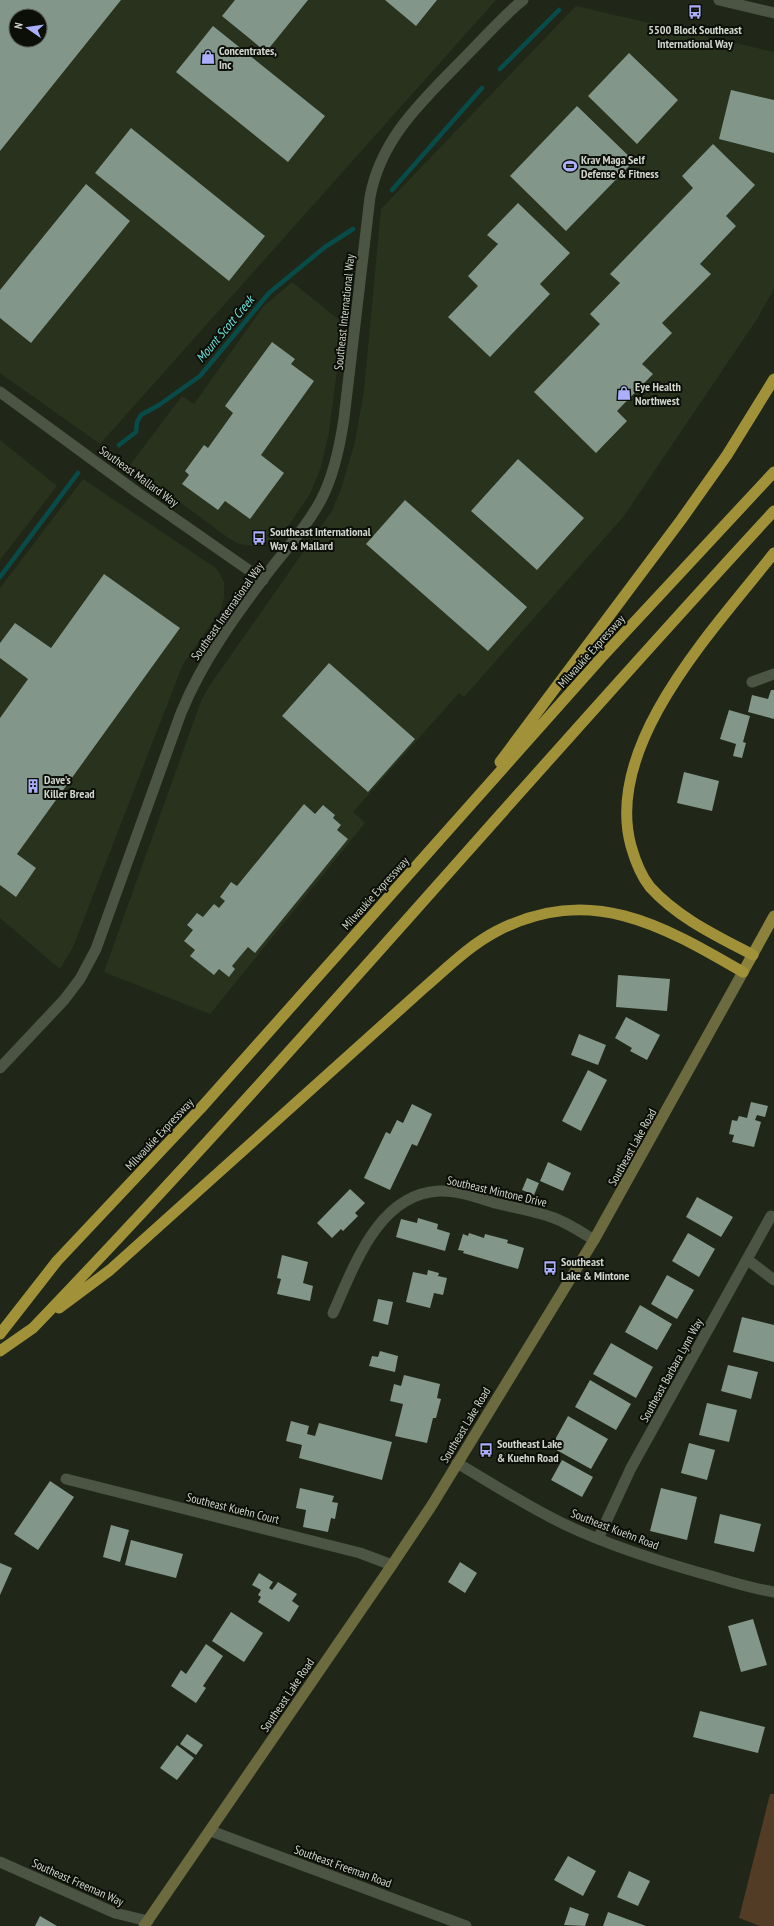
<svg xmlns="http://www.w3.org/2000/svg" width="774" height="1926" viewBox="0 0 774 1926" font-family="'PT Sans Narrow',sans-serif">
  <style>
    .built { fill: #28321d; fill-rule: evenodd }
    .green { fill: #523c25 }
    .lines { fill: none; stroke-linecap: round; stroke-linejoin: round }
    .stream { stroke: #084c49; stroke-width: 4.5 }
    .building { fill: #82968a; fill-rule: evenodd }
    .minor { stroke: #4c5443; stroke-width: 11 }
    .tertiary { stroke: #4c5443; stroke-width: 11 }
    .secondary { stroke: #6c6b40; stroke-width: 11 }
    .primary { stroke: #8c823c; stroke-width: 11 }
    .trunk { stroke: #a1923a; stroke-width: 11 }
    .labels { text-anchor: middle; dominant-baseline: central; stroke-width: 4; stroke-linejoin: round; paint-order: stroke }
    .poi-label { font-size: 12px; font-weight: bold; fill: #d0d5cb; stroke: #0c0f08; text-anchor: start }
    .street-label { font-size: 12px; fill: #d0d5cb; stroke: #0c0f08 }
    .water-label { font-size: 13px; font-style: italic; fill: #6de4db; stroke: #0c0f08 }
  </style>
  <rect width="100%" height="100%" fill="#202718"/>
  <path class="built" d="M0,0H496L100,444L0,373ZM16,16H40V40H16Z
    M576,6L774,52V289L757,319L624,516L464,697L459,693L353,812L365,823L210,1014L104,972L201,701L210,685L332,511L341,489L355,442L364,391L381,209Z
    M292,282L343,323L329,432L321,467L310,494L291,522L280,535L268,542L254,546L239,544L227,537L130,465L182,396L194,404L263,307Z
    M0,440L57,486L0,560Z
    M83,479L217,569L224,582V597L221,610L183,664L73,947L60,969L0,918V588Z"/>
  <path class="green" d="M770,1794H774V1926H760L739,1918Z"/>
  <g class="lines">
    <path class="stream" d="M500,69L559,10
      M392,190L482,88
      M119,445L136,432L137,422L141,415L159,405L200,376L269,293L325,247L353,229
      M0,577L78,473"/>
  </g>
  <path class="building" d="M0,0H121L0,151ZM16,16H40V40H16Z
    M235,0H308L266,52L222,16Z
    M385,0H437L416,26Z
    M213,26L325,116L288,162L176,72Z
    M629,53L678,100L637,144L588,96Z
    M731,90L774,100V153L719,139Z
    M577,106L634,161L566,231L510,176Z
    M131,128L265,236L229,281L95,173Z
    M713,144L755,185L726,216L736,226L700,264L711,274L662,323L672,333L642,364L653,374L617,411L627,421L596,453L534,392L600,324L590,314L620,283L610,274L693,188L682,176Z
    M86,184L130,221L31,343L0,318V290Z
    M518,203L570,253L540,284L550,294L490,357L448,317L478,286L468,276L498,244L487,235Z
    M272,342L295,359L291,364L314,381L261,455L284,473L250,519L225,501L218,510L182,484L189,475L185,471L204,445L208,448L233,413L225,406Z
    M518,459L584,518L537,570L471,511Z
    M405,500L527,607L488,651L366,544Z
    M104,574L180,628L17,854L36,868L16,897L0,885V718L28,679L0,658V643L15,623L51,648Z
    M329,663L415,739L368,792L282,716Z
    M771,690H774V719L748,712L752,695L768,699Z
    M729,710L750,716L743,742L746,743L742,758L733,756L736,744L720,739Z
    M684,772L719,781L712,811L677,803Z
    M304,804L315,814L323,805L335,815L333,818L341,825L337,830L348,839L255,953L248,947L232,966L235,969L229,977L219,969L214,975L190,956L195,950L184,941L193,930L187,925L197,913L203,917L214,904L219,908L225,901L220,897L231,882L237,886Z
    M618,975L670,979L667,1011L616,1007Z
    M626,1017L660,1035L647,1060L630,1051L632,1048L615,1038Z
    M579,1034L606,1045L598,1065L571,1055Z
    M588,1070L607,1080L581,1131L562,1121Z
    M751,1102L768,1106L765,1117L757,1115L755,1120L761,1122L754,1147L732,1142L734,1135L729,1134L732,1120L737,1121L739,1116L747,1118Z
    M412,1104L432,1114L417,1146L412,1144L390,1190L364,1178L386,1132L390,1134L397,1120L403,1123Z
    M548,1162L571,1173L563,1191L540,1181Z
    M527,1178L539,1183L534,1195L522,1190Z
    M350,1189L365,1203L355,1213L358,1216L343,1231L341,1229L332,1238L317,1223Z
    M697,1197L733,1217L721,1237L686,1217Z
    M418,1218L438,1224L437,1229L450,1233L445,1251L396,1237L401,1219L417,1223Z
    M469,1233L484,1238L485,1234L508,1240L507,1243L524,1248L518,1269L463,1253L464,1251L458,1250L463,1234L468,1236Z
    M688,1233L715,1249L699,1277L672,1261Z
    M282,1255L308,1262L303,1283L313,1286L310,1301L277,1294L281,1279L277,1278Z
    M428,1270L439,1273L438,1276L447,1278L443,1295L434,1293L430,1308L406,1302L413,1272L427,1275Z
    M667,1275L694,1290L677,1319L651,1304Z
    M378,1299L393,1302L388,1325L373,1321Z
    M640,1305L672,1324L657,1350L625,1332Z
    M742,1317L774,1325V1362L733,1352Z
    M611,1343L653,1367L636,1398L593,1374Z
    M380,1351L398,1356L395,1372L369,1366L372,1356L378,1357Z
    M728,1365L758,1372L751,1399L721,1391Z
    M404,1375L440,1384L437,1398L441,1399L436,1418H433L427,1443L395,1436L403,1404L390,1401L394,1384L401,1386Z
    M590,1380L631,1404L616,1430L575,1407Z
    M707,1403L737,1410L729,1442L699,1435Z
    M568,1416L608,1439L591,1469L551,1447Z
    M291,1421L309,1426L307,1434L315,1436L319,1423L392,1442L382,1480L299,1458L302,1445L286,1441Z
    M689,1443L715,1450L707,1480L681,1473Z
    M562,1460L593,1477L582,1497L551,1480Z
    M50,1481L74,1497L38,1550L14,1534Z
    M300,1488L334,1496L332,1502L338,1503L335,1519L331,1518L328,1532L303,1527L306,1510L296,1508Z
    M661,1488L697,1497L687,1540L650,1531Z
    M720,1514L761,1524L754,1552L714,1543Z
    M111,1525L129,1530L120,1562L103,1557Z
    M131,1540L183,1554L176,1578L125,1565Z
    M460,1562L477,1573L465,1593L448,1582Z
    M0,1563L12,1568L0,1595Z
    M259,1573L273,1582L269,1588L272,1590L278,1582L297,1594L292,1601L299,1606L289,1622L258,1602L261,1597L258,1595L261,1590L252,1585Z
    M231,1612L263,1633L244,1662L212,1641Z
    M753,1619L767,1665L741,1672L728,1626Z
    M206,1644L223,1656L203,1686L206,1688L196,1703L171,1686L181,1670L186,1674Z
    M700,1711L765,1727L758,1753L693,1737Z
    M187,1734L203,1745L196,1755L180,1744Z
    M177,1745L194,1758L177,1780L160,1768Z
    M568,1856L596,1871L583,1896L554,1880Z
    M629,1871L650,1881L638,1906L617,1897Z
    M570,1907L589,1914L585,1926L564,1925Z
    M608,1912L646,1926H603Z
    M40,1916L57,1926H35Z"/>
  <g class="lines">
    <path class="minor" d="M0,392L138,493L263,580
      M752,682L774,674
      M748,1260L774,1280
      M333,1313C354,1267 378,1194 439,1191C457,1190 478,1198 495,1203C515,1208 535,1211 554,1218C568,1223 581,1232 594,1240
      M457,1463C493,1484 528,1507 566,1525C608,1545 652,1559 697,1572C723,1579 748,1588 774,1592
      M66,1479L360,1553L392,1565
      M598,1539L631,1468L771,1216
      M211,1831L466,1926"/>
    <path class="tertiary" d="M719,0L774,13
      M0,1068L64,1000L80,979L96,949L181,713C203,659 238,612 273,566C290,545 308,524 321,500C334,475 340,446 344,418L370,197C381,137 425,98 466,56C485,37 503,16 523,0
      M0,1862L115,1913L148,1921"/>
    <path class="secondary" d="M144,1926L392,1565L432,1505L594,1240L743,972"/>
    <path class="primary" d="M743,972L774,916"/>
    <path class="trunk" d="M500,762L681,520L727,455L774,379
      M753,955C717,936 678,918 650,887C641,876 635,860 631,846C603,744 716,627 774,553
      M59,1308L110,1270L425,987C448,967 470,945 497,931C590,883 662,925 743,972
      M0,1334L57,1261L201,1108L601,658L774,472
      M0,1351L33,1328C288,1063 524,781 774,511"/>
  </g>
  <defs>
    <symbol id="bus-bare" viewBox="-9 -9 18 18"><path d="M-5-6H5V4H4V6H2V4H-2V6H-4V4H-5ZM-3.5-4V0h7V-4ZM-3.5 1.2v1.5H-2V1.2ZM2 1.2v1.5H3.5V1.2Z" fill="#abaffb" stroke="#0c0f08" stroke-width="2.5" paint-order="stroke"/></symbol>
    <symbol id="shop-bare" viewBox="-9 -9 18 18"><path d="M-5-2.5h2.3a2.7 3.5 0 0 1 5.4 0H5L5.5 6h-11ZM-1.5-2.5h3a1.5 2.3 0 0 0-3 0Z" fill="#abaffb" stroke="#0c0f08" stroke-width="2.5" paint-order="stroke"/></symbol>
    <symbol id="stadium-bare" viewBox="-9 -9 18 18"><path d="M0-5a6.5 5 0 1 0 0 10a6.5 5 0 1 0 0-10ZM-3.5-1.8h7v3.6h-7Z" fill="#abaffb" stroke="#0c0f08" stroke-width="2.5" paint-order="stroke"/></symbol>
    <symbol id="building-bare" viewBox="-9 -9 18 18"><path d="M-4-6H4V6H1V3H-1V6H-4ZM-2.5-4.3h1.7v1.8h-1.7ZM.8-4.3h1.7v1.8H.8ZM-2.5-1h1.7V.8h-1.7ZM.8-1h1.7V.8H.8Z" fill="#abaffb" stroke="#0c0f08" stroke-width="2.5" paint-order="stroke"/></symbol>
  </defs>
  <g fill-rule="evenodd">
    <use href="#bus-bare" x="685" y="2" width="20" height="20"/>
    <use href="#shop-bare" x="198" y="47" width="20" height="20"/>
    <use href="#stadium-bare" x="560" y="156" width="20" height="20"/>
    <use href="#shop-bare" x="614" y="383" width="20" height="20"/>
    <use href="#bus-bare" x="249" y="528" width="20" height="20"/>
    <use href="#building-bare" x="23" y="776" width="20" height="20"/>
    <use href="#bus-bare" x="540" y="1258" width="20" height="20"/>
    <use href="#bus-bare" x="476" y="1440" width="20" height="20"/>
  </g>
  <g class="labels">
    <g class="poi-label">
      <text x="695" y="29" text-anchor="middle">5500 Block Southeast<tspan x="695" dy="14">International Way</tspan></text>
      <text x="219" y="50">Concentrates,<tspan x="219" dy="14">Inc</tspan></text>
      <text x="581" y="159">Krav Maga Self<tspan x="581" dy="14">Defense &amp; Fitness</tspan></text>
      <text x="635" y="386">Eye Health<tspan x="635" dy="14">Northwest</tspan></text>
      <text x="270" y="531">Southeast International<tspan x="270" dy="14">Way &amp; Mallard</tspan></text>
      <text x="44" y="779">Dave's<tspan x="44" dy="14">Killer Bread</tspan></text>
      <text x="561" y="1261">Southeast<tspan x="561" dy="14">Lake &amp; Mintone</tspan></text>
      <text x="497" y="1443">Southeast Lake<tspan x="497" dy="14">&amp; Kuehn Road</tspan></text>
    </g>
    <g class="street-label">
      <text transform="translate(344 312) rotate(-84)">Southeast International Way</text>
      <text transform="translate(139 476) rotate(36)">Southeast Mallard Way</text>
      <text transform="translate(227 611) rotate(-55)">Southeast International Way</text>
      <text transform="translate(591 651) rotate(-48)">Milwaukie Expressway</text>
      <text transform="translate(375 893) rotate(-48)">Milwaukie Expressway</text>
      <text transform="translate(159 1134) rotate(-47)">Milwaukie Expressway</text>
      <text transform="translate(632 1147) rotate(-61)">Southeast Lake Road</text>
      <text transform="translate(497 1191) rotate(13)">Southeast Mintone Drive</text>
      <text transform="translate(671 1370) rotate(-61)">Southeast Barbara Lynn Way</text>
      <text transform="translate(465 1425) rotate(-59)">Southeast Lake Road</text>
      <text transform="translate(233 1508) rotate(14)">Southeast Kuehn Court</text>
      <text transform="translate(615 1529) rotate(21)">Southeast Kuehn Road</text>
      <text transform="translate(287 1695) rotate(-56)">Southeast Lake Road</text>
      <text transform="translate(343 1866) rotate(20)">Southeast Freeman Road</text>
      <text transform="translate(78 1882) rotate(24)">Southeast Freeman Way</text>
    </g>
    <g class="water-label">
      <text transform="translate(225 329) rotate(-50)">Mount Scott Creek</text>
    </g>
  </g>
  <g transform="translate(28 28) rotate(283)"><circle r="19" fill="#0c0f08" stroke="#5a5e56"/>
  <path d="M0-3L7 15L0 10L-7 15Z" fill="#abaffb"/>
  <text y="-6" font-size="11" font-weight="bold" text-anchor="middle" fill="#d0d5cb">N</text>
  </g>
</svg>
